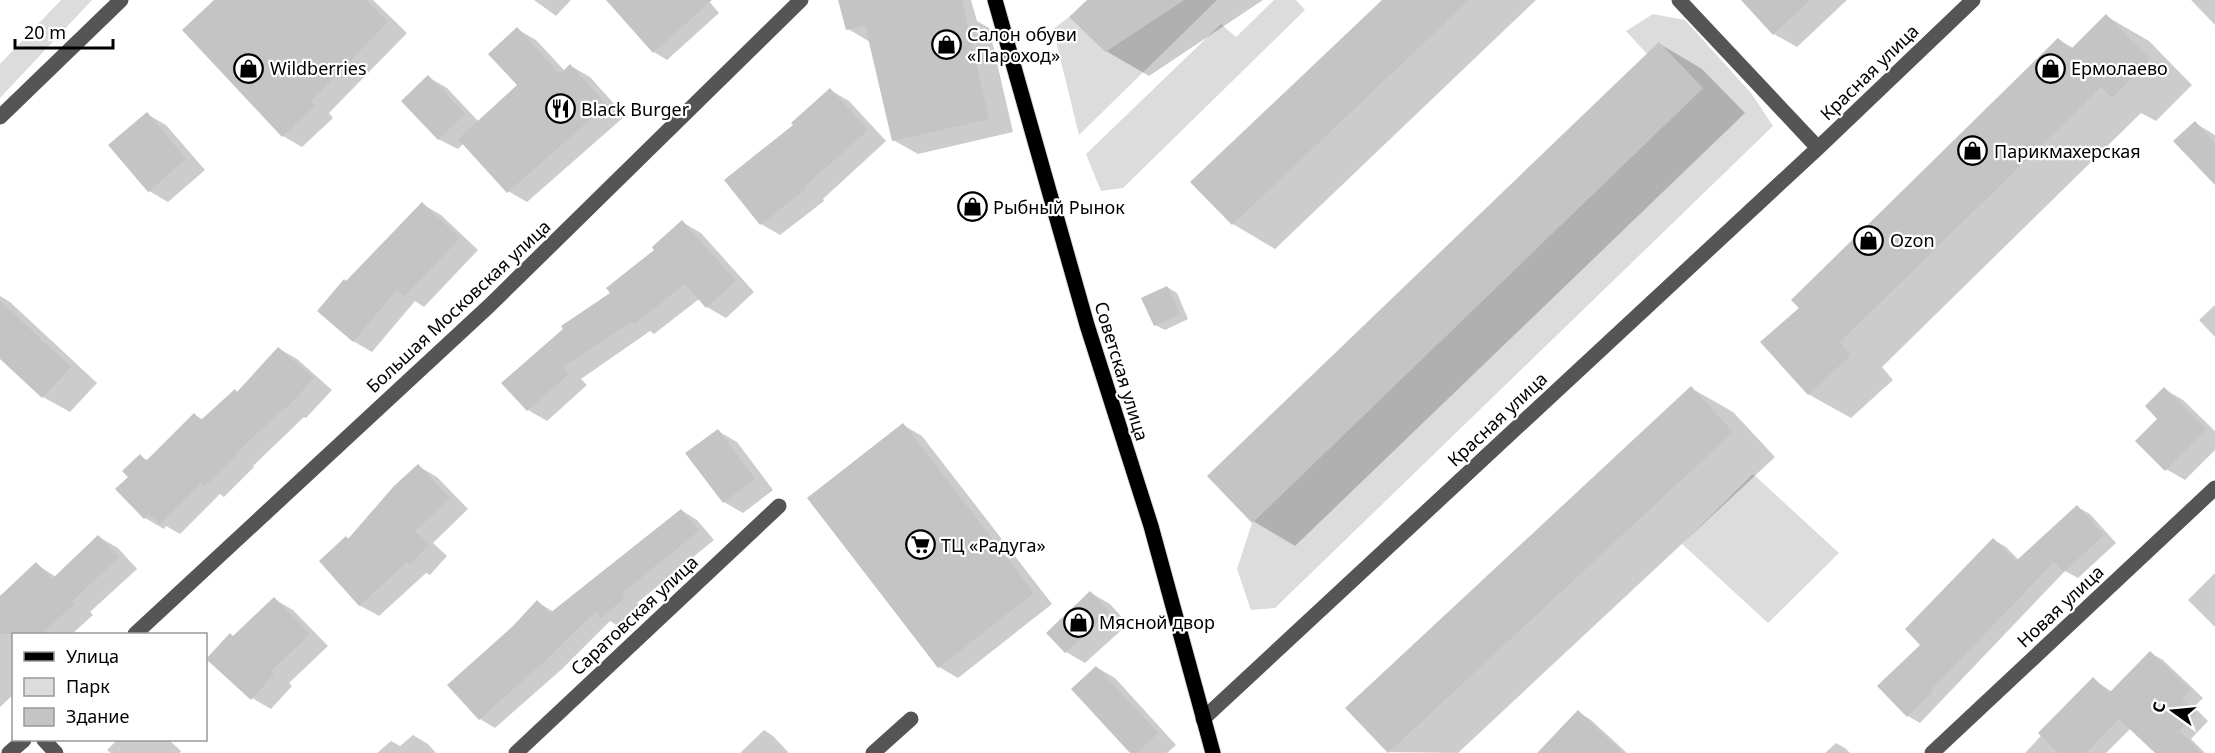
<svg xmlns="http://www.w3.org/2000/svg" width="2215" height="753" viewBox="0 0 2215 753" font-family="'Noto Sans',sans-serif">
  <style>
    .green { fill: #dcdcdc }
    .shadow { fill: #0003 }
    .building { fill: #c4c4c4 }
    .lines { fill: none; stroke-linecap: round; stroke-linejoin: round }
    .major-casing { stroke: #dbdbdb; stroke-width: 17 }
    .minor { stroke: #555; stroke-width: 15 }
    .major { stroke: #000; stroke-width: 15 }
    .labels { text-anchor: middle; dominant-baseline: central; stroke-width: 4.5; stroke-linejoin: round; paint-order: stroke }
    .poi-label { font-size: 18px; fill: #000; stroke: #fff; text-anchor: start }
    .street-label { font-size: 18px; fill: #000; stroke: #fff }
  </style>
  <rect width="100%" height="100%" fill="#fff"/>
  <path class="green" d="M61,0H92L0,98V64Z
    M1184,0H1217L1079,135L1053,29L1069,17L1105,52Z
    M1274,0H1296L1305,10L1123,188L1101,191L1086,154L1221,24L1236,37Z
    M1653,14L1685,20L1751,93L1773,126L1275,608L1251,610L1237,569L1252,523L1703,88L1647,54L1626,31Z
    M1753,474L1839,553L1768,623L1682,544Z"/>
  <path class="shadow" d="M233,0H373L407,33L329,113L333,118L302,147L283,136Z
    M534,0H571L556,16Z
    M608,0H708L719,13L667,60L654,52Z
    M839,0H971L977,21L989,28L1013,132L918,154L893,140L870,42L848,29Z
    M1089,0H1263L1149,76L1106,51Z
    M1384,0H1536L1275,249L1233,224Z
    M1743,0H1847L1797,47L1774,34Z
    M2191,0H2215V25Z
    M2106,16L2149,41L2192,85L2156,121L2141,113L1882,367L1893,380L1851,418L1808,394L1802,308L2059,40L2073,48Z
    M517,29L536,40L565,71L571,66L590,77L625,116L527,202L508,191L464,143L458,149L438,139L428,77L447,88L479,122L519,86Z
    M1660,44L1702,69L1745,113L1295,546L1253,521Z
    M830,90L849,101L886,141L823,199L824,201L780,235L761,224L726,180L795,125Z
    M147,114L166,125L205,170L168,202L149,191Z
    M2195,123L2215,135V180Z
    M422,204L441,215L478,250L424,307L415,301L372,352L353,341L347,283Z
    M682,222L701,233L754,292L726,318L707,307L699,299L654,334L650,331L581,379L587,385L547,421L528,410L612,294Z
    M1167,287L1177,293L1188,319L1165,330L1155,325Z
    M0,296L10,302L97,383L70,412L43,397L0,357Z
    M2215,305V337L2199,320Z
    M278,348L297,359L332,390L306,418L304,417L253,466L254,467L224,497L220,494L180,534L166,526L164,529L145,518L130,477L140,456L149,461L194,415L204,420L238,393Z
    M1691,388L1733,412L1775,457L1458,753L1390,752L1348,708Z
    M2164,389L2183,400L2215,431V450L2185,480L2166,469L2160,419Z
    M903,425L922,436L1052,604L958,678L939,667Z
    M718,431L737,442L773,490L743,513L724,502Z
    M418,466L437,477L468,509L433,543L447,556L430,575L426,573L379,616L359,605L346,538L350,540Z
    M2077,507L2090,514L2116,543L2078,578L2065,571L1920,723L1908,716L1923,645L1994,540L2006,547L2019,560Z
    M681,510L697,520L714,540L637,603L641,607L618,626L610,621L562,669L495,728L480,719L537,602L554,612Z
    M99,537L118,548L137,569L90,612L93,615L72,634H14V694L0,707V604L36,564L56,577Z
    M2215,573V627L2188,600Z
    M1091,593L1110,604L1128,624L1085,663L1066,652L1048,633Z
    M274,599L293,610L328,646L289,683L292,686L271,709L252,698L234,637Z
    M2150,653L2163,660L2203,698L2194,707L2208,721L2191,739L2205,753H2157L2131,728L2106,753H2025L2093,679L2112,692Z
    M1096,667L1115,678L1176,745L1167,753H1132Z
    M1578,712L1591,720L1627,753H1539Z
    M764,730L773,736L789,753H740Z
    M413,735L428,744L436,753H377L391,741L400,746Z
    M117,740H169L181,751L180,753H111L107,750Z
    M1836,743L1845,748L1850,753H1825Z"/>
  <path class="building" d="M214,0H366L388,22L311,101L315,106L282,137L182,30Z
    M606,0H712L653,53Z
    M838,0H962L989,119L892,141L865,25L846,30Z
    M1087,0H1184L1105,52L1069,17Z
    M1382,0H1469L1232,225L1190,182Z
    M1741,0H1810L1773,35Z
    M2106,14L2150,59L2112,98L2101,87L1840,342L1851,355L1808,395L1760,342L1799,308L1791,300L2058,38L2071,49Z
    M517,27L560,74L570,64L607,105L507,193L458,139L517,85L488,54Z
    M1659,42L1703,88L1252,523L1207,476Z
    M428,75L465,114L438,140L401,101Z
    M830,88L868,130L804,187L806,189L760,225L724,180L793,125L791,123Z
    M147,112L186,159L148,192L108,145Z
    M2195,121L2215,143V185L2173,141Z
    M422,202L460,238L404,297L397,290L353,342L317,311L344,279L346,281Z
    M682,220L736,281L706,308L685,284L634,324L632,321L563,367L569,374L527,411L501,383L563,329L561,326L610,293L606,288L654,250L652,247Z
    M1167,286L1180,314L1154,326L1141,298Z
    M0,301L71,367L42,398L0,359Z
    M278,347L314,378L286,409L285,407L235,454L236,456L204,487L201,483L160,524L149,514L144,519L115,489L128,477L122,471L140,454L146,461L194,413L201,420L235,389L237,392Z
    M1691,386L1733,432L1388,753L1345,708Z
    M2164,387L2206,429L2165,471L2135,441L2157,419L2145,406Z
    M903,423L1034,593L938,668L807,498Z
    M718,429L755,479L723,503L685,453Z
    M418,464L450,498L415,531L429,544L410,565L407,562L359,606L319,561L346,536L348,539L394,486Z
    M2077,505L2104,535L2064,572L2054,562L1931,690L1933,692L1907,717L1877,686L1920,645L1905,629L1993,538L2016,561Z
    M681,509L699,531L622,593L626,597L601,618L596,611L546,660L479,720L447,685L513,626L537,600L550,613Z
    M98,535L119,557L72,601L75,603L42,634H0V596L36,562L52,579Z
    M1090,591L1110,612L1065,653L1046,633Z
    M274,597L310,634L271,671L274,674L251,700L206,659L230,633L233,636Z
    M2150,651L2191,690L2182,699L2196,713L2179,731L2202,753H2155L2119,719L2086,753H2058L2038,733L2093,677L2109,693Z
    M1096,666L1158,733L1137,753H1130L1071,689Z
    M1578,710L1623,753H1537Z"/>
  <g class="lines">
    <defs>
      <path id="major" d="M995,0L1087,325L1151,526L1213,753"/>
    </defs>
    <use href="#major" class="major-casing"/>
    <path class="minor" d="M1679,0L1818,148
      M0,117L121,0
      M135,634L489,306L801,0
      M1203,719L1818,148L1973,0
      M44,740L56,753
      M9,753L24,740
      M516,753L779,506
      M873,753L911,719
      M1932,753L2215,488"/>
    <use href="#major" class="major"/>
  </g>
  <defs>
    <symbol id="shop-ring" viewBox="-11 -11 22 22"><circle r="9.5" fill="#fff" stroke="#000" stroke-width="1.5"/><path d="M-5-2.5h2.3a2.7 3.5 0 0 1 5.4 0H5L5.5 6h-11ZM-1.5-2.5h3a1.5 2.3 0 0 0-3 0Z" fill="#000"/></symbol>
    <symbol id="restaurant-ring" viewBox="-11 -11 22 22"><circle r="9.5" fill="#fff" stroke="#000" stroke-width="1.5"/><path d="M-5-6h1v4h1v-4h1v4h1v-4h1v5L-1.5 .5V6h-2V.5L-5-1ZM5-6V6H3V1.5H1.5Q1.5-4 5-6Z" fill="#000"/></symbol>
    <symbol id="supermarket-ring" viewBox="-11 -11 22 22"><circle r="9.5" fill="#fff" stroke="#000" stroke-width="1.5"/><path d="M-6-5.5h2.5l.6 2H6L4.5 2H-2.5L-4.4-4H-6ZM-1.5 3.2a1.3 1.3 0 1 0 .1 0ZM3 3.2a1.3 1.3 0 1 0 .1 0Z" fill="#000"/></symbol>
  </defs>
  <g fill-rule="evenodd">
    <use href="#shop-ring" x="930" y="28" width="33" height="33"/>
    <use href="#shop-ring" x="232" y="52" width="33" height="33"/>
    <use href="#shop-ring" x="2034" y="52" width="33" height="33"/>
    <use href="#restaurant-ring" x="544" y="92" width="33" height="33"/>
    <use href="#shop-ring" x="1956" y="134" width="33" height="33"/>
    <use href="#shop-ring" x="956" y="190" width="33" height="33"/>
    <use href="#shop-ring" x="1852" y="224" width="33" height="33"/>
    <use href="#supermarket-ring" x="904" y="528" width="33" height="33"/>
    <use href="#shop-ring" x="1062" y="606" width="33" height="33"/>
  </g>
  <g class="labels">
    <g class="poi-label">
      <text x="967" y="34">Салон обуви<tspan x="967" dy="21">«Пароход»</tspan></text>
      <text x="270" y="68">Wildberries</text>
      <text x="2071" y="68">Ермолаево</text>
      <text x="581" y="109">Black Burger</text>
      <text x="1994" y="151">Парикмахерская</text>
      <text x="993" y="207">Рыбный Рынок</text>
      <text x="1890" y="240">Ozon</text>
      <text x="941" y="545">ТЦ «Радуга»</text>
      <text x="1099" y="622">Мясной двор</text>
    </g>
    <g class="street-label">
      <text transform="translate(1869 72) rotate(-44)">Красная улица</text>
      <text transform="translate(458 306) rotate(-43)">Большая Московская улица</text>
      <text transform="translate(1122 371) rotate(73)">Советская улица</text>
      <text transform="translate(1497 419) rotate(-43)">Красная улица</text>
      <text transform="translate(2060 606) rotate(-43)">Новая улица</text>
      <text transform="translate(634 615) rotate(-43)">Саратовская улица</text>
    </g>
  </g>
  <rect x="12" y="633" width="195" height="108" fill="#ffffff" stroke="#999999" stroke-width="1.5"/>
  <rect x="24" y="652" width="30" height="9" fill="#000000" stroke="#999999" stroke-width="1.5"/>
  <text x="66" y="663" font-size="18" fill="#000000">Улица</text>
  <rect x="24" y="678" width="30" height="18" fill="#dcdcdc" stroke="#999999" stroke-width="1.5"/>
  <text x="66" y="693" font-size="18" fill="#000000">Парк</text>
  <rect x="24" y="708" width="30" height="18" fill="#c4c4c4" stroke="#999999" stroke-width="1.5"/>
  <text x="66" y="723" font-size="18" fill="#000000">Здание</text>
  <g transform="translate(2173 711) rotate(285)" stroke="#ffffff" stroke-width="4.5" paint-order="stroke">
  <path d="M0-4.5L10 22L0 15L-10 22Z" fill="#000000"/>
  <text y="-9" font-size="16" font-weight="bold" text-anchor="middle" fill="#000000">С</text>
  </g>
  <path d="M15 39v9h98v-9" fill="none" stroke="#000000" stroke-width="3"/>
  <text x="24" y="39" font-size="18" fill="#000000" stroke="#ffffff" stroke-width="4.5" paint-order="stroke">20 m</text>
</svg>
